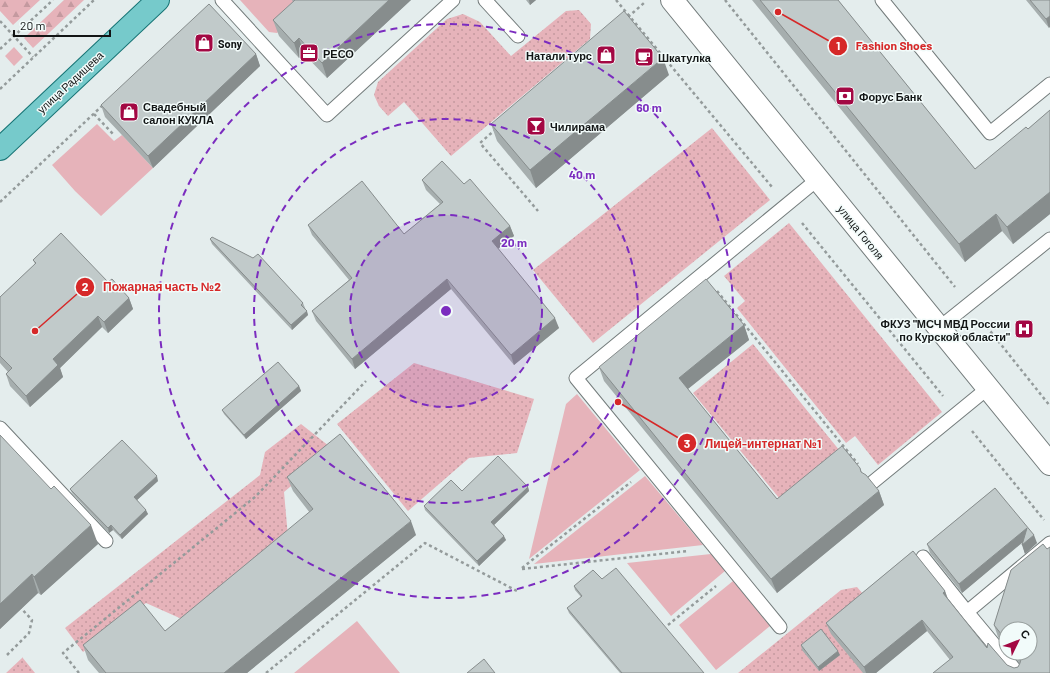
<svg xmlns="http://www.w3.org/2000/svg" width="1050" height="673" viewBox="0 0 1050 673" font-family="Barlow,sans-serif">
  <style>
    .grass { fill: #e6b3ba }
    .forest { fill: url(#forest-firs) }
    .park { fill: url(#park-dots) }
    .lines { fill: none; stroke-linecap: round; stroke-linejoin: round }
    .lane-casing { stroke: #737b7b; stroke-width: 15 }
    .secondary-casing { stroke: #737b7b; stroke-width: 24 }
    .primary-casing { stroke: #177475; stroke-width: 24 }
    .path { stroke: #949b9b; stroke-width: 2.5; stroke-dasharray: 3 3; stroke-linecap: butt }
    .lane { stroke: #fff; stroke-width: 13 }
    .secondary { stroke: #fff; stroke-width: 22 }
    .primary { stroke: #76cacb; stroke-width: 22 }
    .wall { fill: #a6aeae }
    .shaded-wall { fill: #878d8d }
    .building { fill: #c1caca; stroke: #878d8d }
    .ring { fill: none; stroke: #7b2cbf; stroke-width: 2; stroke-dasharray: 7 5 }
    .labels { text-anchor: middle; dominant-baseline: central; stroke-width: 3; stroke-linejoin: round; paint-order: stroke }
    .poi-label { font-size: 11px; font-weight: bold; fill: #121515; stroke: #f2fbfa; text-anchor: start }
    .street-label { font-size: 11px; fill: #121515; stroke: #f2fbfa }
    .centre { fill: #7b2cbf; stroke: #f2fbfa; stroke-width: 2 }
    .ring-label { font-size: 12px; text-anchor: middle; font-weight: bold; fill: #7b2cbf; stroke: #f2fbfa; stroke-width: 3; stroke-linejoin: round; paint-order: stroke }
    .leader { fill: none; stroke: #d62828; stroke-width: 1.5 }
    .callout-dot { fill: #d62828; stroke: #f2fbfa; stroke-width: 1.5 }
    .mark-label { font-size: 12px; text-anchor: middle; font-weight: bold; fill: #fff }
    .callout-label { font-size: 12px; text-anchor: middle; font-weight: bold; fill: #d62828; stroke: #f2fbfa; stroke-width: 3; stroke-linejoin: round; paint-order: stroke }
  </style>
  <defs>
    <pattern id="forest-firs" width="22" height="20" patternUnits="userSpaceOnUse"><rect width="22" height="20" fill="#e6b3ba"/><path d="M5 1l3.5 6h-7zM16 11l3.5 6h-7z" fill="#c4999f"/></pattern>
    <pattern id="park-dots" width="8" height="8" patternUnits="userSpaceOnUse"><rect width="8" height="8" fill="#e6b3ba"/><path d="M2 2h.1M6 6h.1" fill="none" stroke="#c4999f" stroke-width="1.8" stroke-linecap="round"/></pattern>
  </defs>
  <rect width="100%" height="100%" fill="#e4eded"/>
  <path class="grass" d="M240,0H295L285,9L293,18L277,33L269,32Z
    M14,47L23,57L14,66L5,56Z
    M97,124L114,141L122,135L153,168L101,216L75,191L52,165Z
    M577,394L640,470L529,559L566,404Z
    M645,476L703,545L534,564Z
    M711,554L725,571L671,616L627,563Z
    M733,581L770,626L716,670L679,625Z
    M357,621L400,673H294Z"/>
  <path class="forest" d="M0,0H40L13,25L0,11Z
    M64,0H84L33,48L24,38Z"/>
  <path class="park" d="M579,10L591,24L590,39L451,156L404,102L388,116L379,106L374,95L378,82L447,19L463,14L480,22L511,56L566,11Z
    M712,128L770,200L593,343L533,270Z
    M789,223L942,412L878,465L855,436L846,443L737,308L745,301L724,276Z
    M753,344L844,456L784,504L693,393Z
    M414,363L534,399L517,453L469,458L408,511L337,424Z
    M301,424L334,450L284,492L288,537L184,620L146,603L83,652L65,628L260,475L265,452Z
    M857,587L870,602L863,673H738L841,590Z
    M22,657L35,673H6L22,658Z"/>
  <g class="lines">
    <defs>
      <path id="lane" d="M222,0L327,115L453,0
        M485,0L518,36
        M882,0L990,133L1050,84
        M939,328L1050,239
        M0,428L106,541
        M873,482L988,388
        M923,557L967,612L1050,543
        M967,612L1017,672
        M780,627L576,378L818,179"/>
      <path id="secondary" d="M672,0L1050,464"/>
      <path id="primary" d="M0,149L158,0"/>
    </defs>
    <use href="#lane" class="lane-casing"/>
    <use href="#secondary" class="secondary-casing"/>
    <use href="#primary" class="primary-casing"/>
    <path class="path" d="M616,0L772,187
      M725,0L955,287
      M628,17L644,3
      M0,21L33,57
      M0,49L53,0
      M0,89L94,0
      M94,114L114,135
      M496,129L480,143L538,211
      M0,202L103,105
      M802,223L943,396
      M717,291L858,464
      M983,322L1050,406
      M972,431L1044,520
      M522,568L631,482
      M522,569L688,551
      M668,625L716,586
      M7,655L29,633L32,620L20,607
      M79,673L63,653L255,497L366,381
      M266,673L425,543L517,591"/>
    <use href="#lane" class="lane"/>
    <use href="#secondary" class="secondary"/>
    <use href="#primary" class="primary"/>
  </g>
  <path class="wall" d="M292,0H411L327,78L304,54L299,58L279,36L273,20L293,2Z
    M526,0H536L530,5Z
    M752,0H838L975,169L1028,129L1050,110V214L1013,244L1002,231L965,262Z
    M1026,0H1050L1049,28Z
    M256,54L260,66L153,168L105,117L101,105Z
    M669,75L536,188L497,141L491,124Z
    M422,180L464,184L510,226L514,236L498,249L559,328L514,365L451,289L355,369L316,321L312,311L349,280L312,235L308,225L404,234L440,204L426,190Z
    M210,239L303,303L308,315L292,330L212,244Z
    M33,260L108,282L129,298L133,309L108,333L102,327L60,368L63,377L30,407L10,386L6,374L8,372L0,363V297L35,264Z
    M744,325L749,340L688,389L777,499L860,468L862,473L879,491L884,505L777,593L604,381L599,367Z
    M299,386L301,391L246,439L224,414L222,410Z
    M0,435L98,544L41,595L38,593L0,629Z
    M287,477L416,535L247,673H99L88,660L83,645L165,631L310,513L293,491Z
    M158,481L137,500L148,514L122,539L113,530L109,533L72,493L70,489Z
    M528,487L529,491L494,525L506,540L479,566L425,510L424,506L462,491Z
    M995,488L1037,543L1025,554L1022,543L962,593L930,553L927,544Z
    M1043,544L1047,549L1050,547V673H933L950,660L927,631L876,673H863L831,634L826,623L913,551L945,591L948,599L987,648L988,643L1007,665L1014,668L1018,667L1020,664L1011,653H1030V629H1006V647L998,637L994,625L1011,570Z
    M602,579L704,673H620L569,613L567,608L581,597L575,590L574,586Z
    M801,645L840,655L819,671L802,650Z"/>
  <path class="shaded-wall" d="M389,0H411L327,78L322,63Z
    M529,0H536L530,5Z
    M1050,16V27L1049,28L1046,19Z
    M299,38L304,54L299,58L294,43Z
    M256,54L260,66L153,168L148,156Z
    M663,58L669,75L536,188L530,170Z
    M1050,192V214L1013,244L1007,227Z
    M996,214L1002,231L965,262L959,244Z
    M510,226L514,236L495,251L492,241Z
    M447,279L451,289L355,369L352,359Z
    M129,298L133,309L108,333L104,322Z
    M307,311L308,315L292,330L291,325Z
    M98,316L102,327L60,368L63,377L30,407L26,396L53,359Z
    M555,318L559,328L514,365L511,355Z
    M744,325L749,340L684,392L679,378Z
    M299,386L301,391L246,439L244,435Z
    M157,476L158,481L136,501L134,497Z
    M528,487L529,491L493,526L491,522Z
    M879,491L884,505L777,593L771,579Z
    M146,510L148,514L122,539L120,535Z
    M411,521L416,535L247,673H224Z
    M91,525L98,544L41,595L34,577Z
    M111,525L113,530L109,533L108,528Z
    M1027,528L1030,536L962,593L959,584Z
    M1034,535L1037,543L1025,554L1022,545Z
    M504,536L506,540L479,566L477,561Z
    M32,574L38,593L0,629V604Z
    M945,591L949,603L943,593Z
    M922,620L927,631L876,673H866L864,667Z
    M838,651L840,655L819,671L818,667Z"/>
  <path class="building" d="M295,0H389L322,63L299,38L294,43L273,20Z
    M760,0H838L975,169L1026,127L1028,129L1050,110V192L1007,227L996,214L959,244Z
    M1030,0H1050V16L1046,19Z
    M209,4L256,54L148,156L101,105Z
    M624,11L663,58L530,170L491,124Z
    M442,161L464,184L470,179L510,226L492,241L555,318L511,355L447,279L352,359L312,311L352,278L308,225L362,181L404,234L443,202L422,180Z
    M61,233L108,282L112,279L129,298L104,322L98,316L53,359L58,365L26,396L6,374L12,368L0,356V297L36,263L33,260Z
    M212,237L253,258L258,254L303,303L301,305L307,311L291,325L210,239Z
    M706,279L744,325L679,378L777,499L842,446L860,468L861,472L866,475L879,491L771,579L599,367Z
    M278,362L299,386L244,435L222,410Z
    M340,434L411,521L224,673H106L83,645L140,600L165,631L313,509L287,477Z
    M0,435L51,489L54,486L91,525L34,577L32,574L0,604Z
    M122,440L157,476L134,497L146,510L120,535L111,525L108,528L70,489Z
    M498,456L528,487L491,522L504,536L477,561L424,506L451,480L462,491Z
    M995,488L1034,535L1022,545L1027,528L959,584L927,544Z
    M1043,544L1047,549L1050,547V673H933L953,657L922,620L864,667L826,623L913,551L945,591L943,593L987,648L988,643L1007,665L1014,668L1018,667L1020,663L1021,659L1016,653H1030V629H1006V640L994,625L1011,570Z
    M616,568L704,673H622L567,608L582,596L574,586L593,570L602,579Z
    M821,629L838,651L818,667L801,645Z
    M484,659L495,673H467Z"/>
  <circle cx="446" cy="311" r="96" fill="#7b2cbf" fill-opacity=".12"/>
  <g class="ring">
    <circle cx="446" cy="311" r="96"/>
    <circle cx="446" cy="311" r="192"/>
    <circle cx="446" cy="311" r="287"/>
  </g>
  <defs>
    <symbol id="shop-square" viewBox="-11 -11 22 22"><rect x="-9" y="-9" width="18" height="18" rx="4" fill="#a30843" stroke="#f2fbfa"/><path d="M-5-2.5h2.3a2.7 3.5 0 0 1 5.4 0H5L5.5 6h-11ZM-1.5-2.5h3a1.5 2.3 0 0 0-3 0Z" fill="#fff"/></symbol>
    <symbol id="office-square" viewBox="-11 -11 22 22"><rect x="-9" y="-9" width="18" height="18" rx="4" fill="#a30843" stroke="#f2fbfa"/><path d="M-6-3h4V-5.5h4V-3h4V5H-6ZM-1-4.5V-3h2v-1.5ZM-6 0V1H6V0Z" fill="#fff"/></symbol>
    <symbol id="cafe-square" viewBox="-11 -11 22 22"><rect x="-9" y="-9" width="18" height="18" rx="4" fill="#a30843" stroke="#f2fbfa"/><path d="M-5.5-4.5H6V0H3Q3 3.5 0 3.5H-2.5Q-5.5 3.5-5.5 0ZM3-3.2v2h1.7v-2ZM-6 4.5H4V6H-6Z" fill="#fff"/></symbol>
    <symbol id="bank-square" viewBox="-11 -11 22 22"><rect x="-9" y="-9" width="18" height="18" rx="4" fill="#a30843" stroke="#f2fbfa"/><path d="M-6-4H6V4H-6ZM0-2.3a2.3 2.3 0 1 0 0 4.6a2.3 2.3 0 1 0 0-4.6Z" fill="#fff"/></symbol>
    <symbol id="bar-square" viewBox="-11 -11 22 22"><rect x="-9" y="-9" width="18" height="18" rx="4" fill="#a30843" stroke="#f2fbfa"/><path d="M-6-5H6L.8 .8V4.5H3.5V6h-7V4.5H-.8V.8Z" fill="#fff"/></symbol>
    <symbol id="hospital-square" viewBox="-11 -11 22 22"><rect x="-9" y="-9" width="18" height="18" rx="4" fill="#a30843" stroke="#f2fbfa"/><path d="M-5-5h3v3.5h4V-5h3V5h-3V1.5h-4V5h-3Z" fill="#fff"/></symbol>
  </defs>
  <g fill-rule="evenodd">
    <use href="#shop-square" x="193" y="32" width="22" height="22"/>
    <use href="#office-square" x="298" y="42" width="22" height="22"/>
    <use href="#shop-square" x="595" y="44" width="22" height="22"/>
    <use href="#cafe-square" x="633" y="46" width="22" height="22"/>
    <use href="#bank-square" x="834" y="85" width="22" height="22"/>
    <use href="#shop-square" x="118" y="101" width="22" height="22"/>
    <use href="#bar-square" x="525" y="115" width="22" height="22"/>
    <use href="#hospital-square" x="1013" y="318" width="22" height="22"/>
  </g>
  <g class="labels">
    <g class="poi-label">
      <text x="218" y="43">Sony</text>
      <text x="323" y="53">РЕСО</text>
      <text x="592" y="55" text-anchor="end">Натали турс</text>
      <text x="658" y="57">Шкатулка</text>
      <text x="859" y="96">Форус Банк</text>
      <text x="143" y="106">Свадебный<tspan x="143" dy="13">салон КУКЛА</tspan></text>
      <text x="550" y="126">Чилирама</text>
      <text x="1010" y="323" text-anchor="end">ФКУЗ "МСЧ МВД России<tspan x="1010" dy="13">по Курской области"</tspan></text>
    </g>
    <g class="street-label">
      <text transform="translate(70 82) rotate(-43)">улица Радищева</text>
      <text transform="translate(861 232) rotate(51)">улица Гоголя</text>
    </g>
  </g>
  <circle cx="446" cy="311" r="6" class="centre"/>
  <g class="ring-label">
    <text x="649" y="112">60 m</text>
    <text x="582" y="179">40 m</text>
    <text x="514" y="247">20 m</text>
  </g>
  <path class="leader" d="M778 12L838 46M35 331L85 287M618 402L687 443"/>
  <g class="callout-dot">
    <circle cx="778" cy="12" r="4"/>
    <circle cx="35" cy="331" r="4"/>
    <circle cx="618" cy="402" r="4"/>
    <circle cx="838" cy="46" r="10"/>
    <circle cx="85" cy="287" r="10"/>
    <circle cx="687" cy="443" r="10"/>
  </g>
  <g class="mark-label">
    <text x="838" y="50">1</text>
    <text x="85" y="291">2</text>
    <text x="687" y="448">3</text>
  </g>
  <g class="callout-label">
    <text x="894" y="50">Fashion Shoes</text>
    <text x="162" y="291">Пожарная часть №2</text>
    <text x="763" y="448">Лицей-интернат №1</text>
  </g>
  <g transform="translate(1018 641) rotate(47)"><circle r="19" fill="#f2fbfa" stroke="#989f9e"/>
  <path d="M0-3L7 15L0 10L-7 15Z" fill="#a30843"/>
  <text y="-6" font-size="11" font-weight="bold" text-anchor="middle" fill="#121515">С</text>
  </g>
  <path d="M14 30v6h96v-6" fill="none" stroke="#121515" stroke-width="2"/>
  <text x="20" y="30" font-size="12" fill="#121515" stroke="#f2fbfa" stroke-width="3" paint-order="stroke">20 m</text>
</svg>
